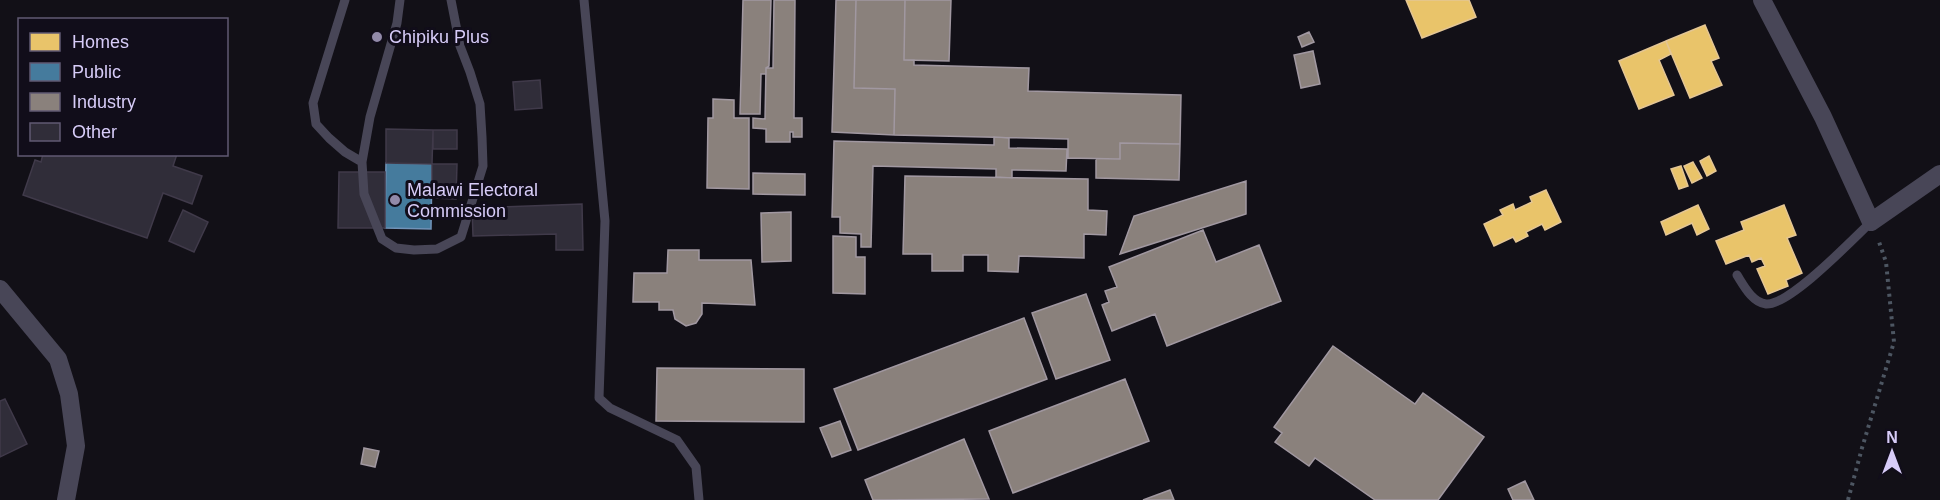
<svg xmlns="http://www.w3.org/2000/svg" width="1940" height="500" viewBox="0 0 1940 500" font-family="Arial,sans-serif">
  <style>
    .homes { fill: #e9c46a; stroke: #e4c695; stroke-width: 1.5 }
    .public { fill: #457b9d; stroke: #7193b8; stroke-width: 1.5 }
    .industry { fill: #8a817c; stroke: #a198a1; stroke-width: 1.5 }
    .building { fill: #302d39; stroke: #403a4a; stroke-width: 1.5 }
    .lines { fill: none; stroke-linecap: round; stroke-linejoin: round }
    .path { stroke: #4d5662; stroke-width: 4; stroke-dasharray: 3 4.5; stroke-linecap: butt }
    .lane { stroke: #484657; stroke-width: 9 }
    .street { stroke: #484657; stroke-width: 18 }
    .poi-dot { fill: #928aa9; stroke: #110d1a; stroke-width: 2 }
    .labels { text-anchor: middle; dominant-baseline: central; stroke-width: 6; stroke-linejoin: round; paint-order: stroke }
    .poi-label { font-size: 18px; fill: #d7ccf8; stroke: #110d1a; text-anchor: start }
  </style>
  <rect width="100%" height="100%" fill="#121017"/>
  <path class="homes" d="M1406,0H1469L1476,17L1422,38Z
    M1705,25L1719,58L1711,61L1722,85L1690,98L1666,41Z
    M1666,41L1671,54L1659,60L1674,95L1639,109L1619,61Z
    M1709,156L1716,171L1707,176L1700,161Z
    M1693,162L1702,178L1692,183L1684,166Z
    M1681,166L1688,186L1679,189L1671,169Z
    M1546,190L1561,222L1545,230L1542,224L1526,232L1528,236L1516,242L1513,237L1494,246L1484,224L1503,215L1500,210L1513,204L1515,210L1532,202L1530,197Z
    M1698,205L1709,229L1697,235L1692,223L1666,235L1661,222Z
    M1784,205L1796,235L1787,238L1802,273L1786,280L1788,286L1768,294L1757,269L1765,266L1761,258L1752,262L1749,255L1726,264L1716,241L1744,230L1741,222Z"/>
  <path class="public" d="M386,163L432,164L431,229L385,228Z"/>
  <path class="industry" d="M743,0H771L769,66L766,68V74H761L760,114H740Z
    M774,0H795L794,118H802V137H793V132H790V142H766V129L753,128V118L765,119L766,68H773Z
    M836,0H856L854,88L895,89L894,135L832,132Z
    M856,0H905L904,60H914V65L1029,68L1028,91L1181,95L1180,144L1120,143V159L1068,158V139L894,135L895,89L854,88Z
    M905,0H951L949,61L904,60Z
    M1309,32L1314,42L1302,47L1298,37Z
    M1313,51L1320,84L1301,88L1294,55Z
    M713,99L734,100V118H749V189L707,188L708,118H713Z
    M994,137L1009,138V148L1067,149L1066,171L1012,170V178L996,177V169L873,166L871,247H861V234L840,233V217H832L834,141L994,145Z
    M1120,143L1180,144L1179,180L1096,178V159H1120Z
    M753,173L805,174V195L753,194Z
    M905,176L1088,179V210L1107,211L1106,235L1084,234V258L1019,256L1018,272L988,271V255H963V271H932V254H903Z
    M1246,181V214L1120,254L1134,216Z
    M791,212V261L762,262L761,213Z
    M1203,230L1216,262L1259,245L1281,301L1167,346L1155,314L1112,331L1102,305L1109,302L1105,291L1117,287L1109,267Z
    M833,236L856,237V257H865V294L833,293Z
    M668,250H699V260H751L755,305L702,303V314L696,323L686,326L675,319L673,310H659V302H633L634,273H667Z
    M1086,294L1110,360L1056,379L1032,313Z
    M1024,318L1047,379L858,450L834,389Z
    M1333,346L1415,404L1423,393L1484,437L1438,500H1375L1315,458L1309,466L1275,442L1282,433L1274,427Z
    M657,368L804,369V422L656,421Z
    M1125,379L1149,441L1013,493L989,431Z
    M840,421L851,450L832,457L820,428Z
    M964,439L989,499L873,500L865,480Z
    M364,448L379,451L375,467L361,464Z
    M1525,481L1534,500H1513L1508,489Z
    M1170,490L1174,500H1143Z"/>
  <path class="building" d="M540,80L542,108L515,110L513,82Z
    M386,129L433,130L432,164L386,163Z
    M433,130H457V149H433Z
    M43,154H177L173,166L202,176L192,204L163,193L147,238L23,195L35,160L41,162Z
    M432,164H457L456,199L432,198Z
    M339,172H385V228H338Z
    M582,204L583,250H556V234L473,236L472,208Z
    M183,210L208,222L194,252L169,241Z
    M5,399L27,444L0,457V401Z"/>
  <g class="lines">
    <path class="path" d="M1848,500L1862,448L1894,342L1886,262L1878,239"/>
    <path class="lane" d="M345,0L313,103L316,124L329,138L345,152L362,162
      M400,0L397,23L370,117L362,162L364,194L382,239L396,248L414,250L437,249L461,237L483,166L482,137L480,104L470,72L460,46L451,0
      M584,0L605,221L599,398L610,408L677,440L696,467L699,500
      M1737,275C1744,286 1752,302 1766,304C1789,306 1853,239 1871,222"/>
    <path class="street" d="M1762,0L1823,117L1871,222L1940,174
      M0,289L58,359L69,394L76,446L66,500"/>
  </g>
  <g class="poi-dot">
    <circle cx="377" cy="37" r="6"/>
    <circle cx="395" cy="200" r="6"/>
  </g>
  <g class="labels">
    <g class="poi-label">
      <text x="389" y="37">Chipiku Plus</text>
      <text x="407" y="190">Malawi Electoral<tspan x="407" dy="21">Commission</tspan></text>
    </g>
  </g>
  <rect x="18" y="18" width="210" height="138" fill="#110d1a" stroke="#605973" stroke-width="1.5"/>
  <rect x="30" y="33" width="30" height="18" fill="#e9c46a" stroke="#605973" stroke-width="1.5"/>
  <text x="72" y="48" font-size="18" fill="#d7ccf8">Homes</text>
  <rect x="30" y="63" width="30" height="18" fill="#457b9d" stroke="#605973" stroke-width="1.5"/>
  <text x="72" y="78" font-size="18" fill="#d7ccf8">Public</text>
  <rect x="30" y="93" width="30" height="18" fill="#8a817c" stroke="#605973" stroke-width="1.5"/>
  <text x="72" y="108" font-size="18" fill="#d7ccf8">Industry</text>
  <rect x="30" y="123" width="30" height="18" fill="#302d39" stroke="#605973" stroke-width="1.5"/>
  <text x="72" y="138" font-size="18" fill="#d7ccf8">Other</text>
  <g transform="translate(1892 452)" stroke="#110d1a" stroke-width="4.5" paint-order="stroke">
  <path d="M0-4.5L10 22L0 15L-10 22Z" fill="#d7ccf8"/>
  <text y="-9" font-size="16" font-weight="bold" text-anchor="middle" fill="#d7ccf8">N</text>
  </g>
</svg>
